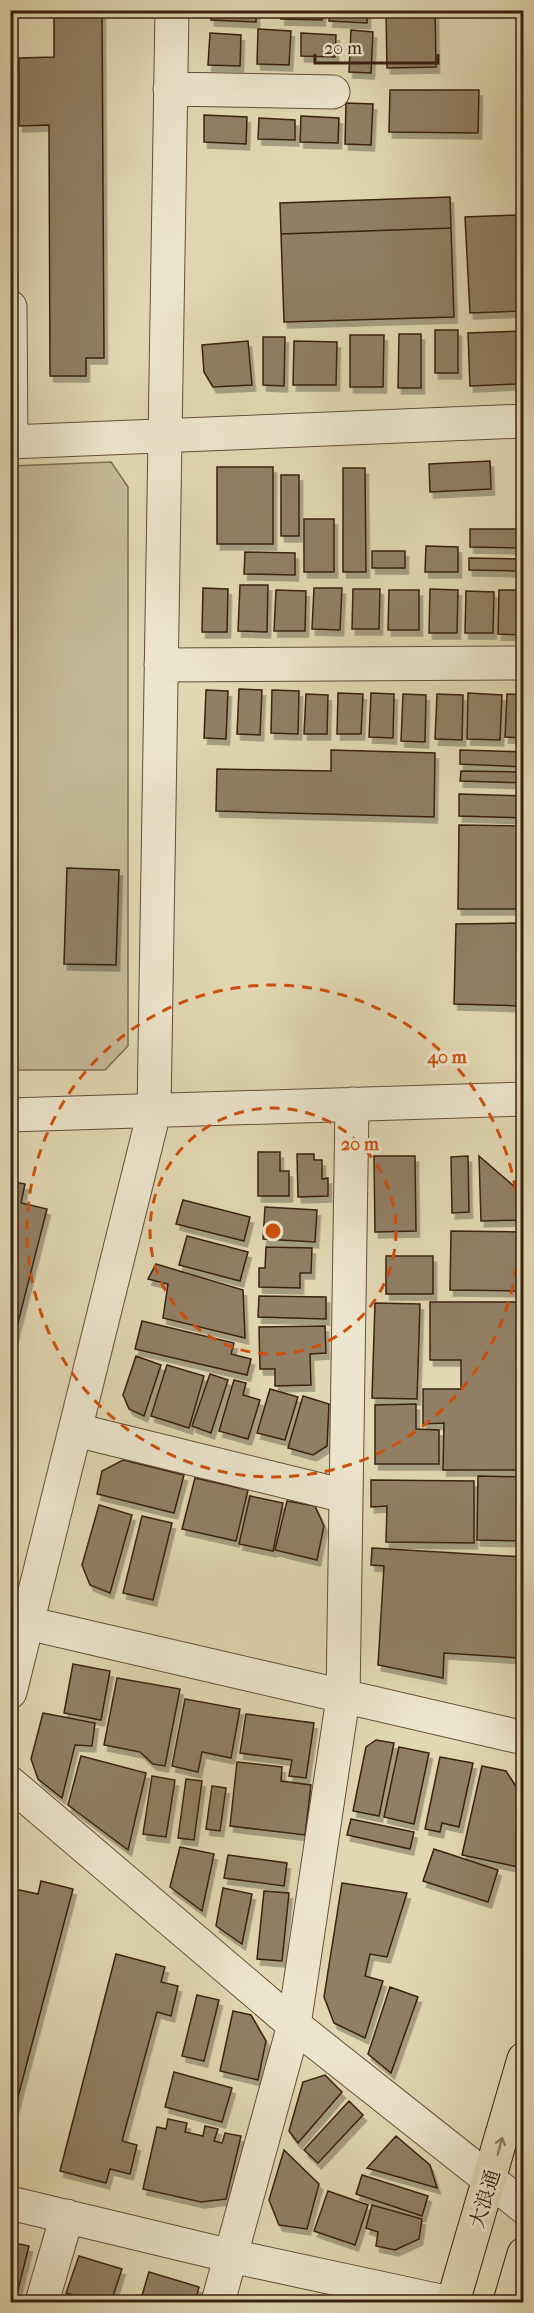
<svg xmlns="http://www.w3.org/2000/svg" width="534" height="2313" viewBox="0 0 534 2313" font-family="'IM FELL French Canon','Noto Serif JP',serif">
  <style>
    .green { fill: #c5b897; stroke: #806c54; stroke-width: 1.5 }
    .building { fill: #917f65; stroke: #3b2011; stroke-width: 1.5; filter: url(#shadow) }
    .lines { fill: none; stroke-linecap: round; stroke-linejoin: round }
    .minor-casing { stroke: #644e39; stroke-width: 35 }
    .major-casing { stroke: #3b2011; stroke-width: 35 }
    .minor { stroke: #ece5cd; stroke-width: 33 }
    .major { stroke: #e1d7b2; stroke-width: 33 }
    .oneway { stroke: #8e7c62 }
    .ring { fill: none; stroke: #ce500d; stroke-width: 3; stroke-dasharray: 10 8 }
    .labels { text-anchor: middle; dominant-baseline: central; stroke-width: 6; stroke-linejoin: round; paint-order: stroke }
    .street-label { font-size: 20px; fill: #3b2011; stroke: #ece5cd }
    .centre { fill: #ce500d; stroke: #ece5cd; stroke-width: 3 }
    .ring-label { font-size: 18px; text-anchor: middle; font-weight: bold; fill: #ce500d; stroke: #ece5cd; stroke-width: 6; stroke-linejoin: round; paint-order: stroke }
  </style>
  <defs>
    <filter id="shadow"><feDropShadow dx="3.5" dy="6" stdDeviation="0" flood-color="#0004"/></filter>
  </defs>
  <rect width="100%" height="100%" fill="#e1d7b2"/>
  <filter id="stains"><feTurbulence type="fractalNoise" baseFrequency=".00333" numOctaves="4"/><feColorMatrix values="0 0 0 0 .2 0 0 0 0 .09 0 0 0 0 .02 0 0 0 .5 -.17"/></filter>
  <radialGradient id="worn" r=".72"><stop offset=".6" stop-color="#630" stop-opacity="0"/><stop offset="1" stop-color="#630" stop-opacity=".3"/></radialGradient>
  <path class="green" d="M111,462L128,487V1046L105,1070H11V466Z"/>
  <path class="building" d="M54,10H102L104,358H86V376H50L49,125L19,126V58L54,57Z
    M211,10H256V22L211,20Z
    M282,10H322V20L281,19Z
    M330,10H367V23L329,21Z
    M386,10H435L436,67L387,68Z
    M258,29L291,31L289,65L257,64Z
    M351,30L373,32L371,73L349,72Z
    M210,33L241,35L240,66L208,65Z
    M301,33L336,35L335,57L301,56Z
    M390,90H479L478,133L389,132Z
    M346,103L373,104L371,145L345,144Z
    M204,115L247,117L246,144L204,142Z
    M301,116L339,118L338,143L300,142Z
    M259,118L295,120V140L258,139Z
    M450,197L451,228L281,234L280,203Z
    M517,215L521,311L470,313L465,217Z
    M451,228L454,317L284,322L281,234Z
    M435,330H458V373H435Z
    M524,331V380L517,384L470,386L468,333Z
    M399,334H421V388H398Z
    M350,335H384L383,387H350Z
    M263,337H285L284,386L263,385Z
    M248,341L252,385L213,387L204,372L202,345Z
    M294,341L337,342L336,385H293Z
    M490,461L491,489L430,492L429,464Z
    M217,467H273V544H217Z
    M343,468H365L366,572H343Z
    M281,475H299V536H281Z
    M304,519H334V572H304Z
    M470,529H520L519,548L470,547Z
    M426,546L458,547V572H425Z
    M372,551H405V568H372Z
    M245,552L295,553V575L244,574Z
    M469,558L520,559V571L469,570Z
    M240,585H268L267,632L238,631Z
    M203,588L228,589L227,632H202Z
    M314,588H342L340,630L312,629Z
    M353,589H380L379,629H352Z
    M430,589L458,590L457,633H429Z
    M276,590L306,591L305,631H274Z
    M389,590H419V630H388Z
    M499,590H524V635L498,634Z
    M466,591L494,592L493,633H465Z
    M239,689L262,690L260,735L237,734Z
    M206,690L228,691L226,739L204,738Z
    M272,690L299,691L298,734L271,733Z
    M338,693L363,694L361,734H337Z
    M371,693L394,694L393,738L369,737Z
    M468,693L502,695L500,740L467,739Z
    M306,694L328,695L327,734H304Z
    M403,694L426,695L425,742L401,741Z
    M437,694L463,695L462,740L435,739Z
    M507,694L524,695V738L505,737Z
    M331,750L435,753L434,817L216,811L217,769L331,771Z
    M460,750L524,752V767L460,764Z
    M461,771L524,772V783L460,781Z
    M459,794L524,796V818L459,816Z
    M459,825L524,826V909H458Z
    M67,868L119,870L116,965L64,964Z
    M524,923V1006L454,1004L456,924Z
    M258,1152H280V1171H289V1196H258Z
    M297,1154H314V1160H322V1179L328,1178V1196L298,1197Z
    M374,1156H415L416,1231L375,1232Z
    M468,1156L469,1212L452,1213L451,1157Z
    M479,1156L522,1193L523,1220L481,1221Z
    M10,1181L25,1184L21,1203L47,1209L10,1354Z
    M183,1200L250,1217L244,1241L176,1224Z
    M265,1207L317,1210L315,1242L263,1239Z
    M451,1231L524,1232V1291L450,1290Z
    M187,1236L248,1252L240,1281L179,1265Z
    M266,1247L312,1248L311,1273H300V1288L259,1287V1268H265Z
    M386,1256H433V1294H386Z
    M156,1264L243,1290L245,1338L163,1318L168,1284L148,1279Z
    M259,1296L326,1297V1319L258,1317Z
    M430,1302H524V1470H443L444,1423L423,1424V1389H461V1360H430Z
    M375,1303L420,1304L417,1399L372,1398Z
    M142,1321L234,1343L231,1354L251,1359L247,1375L135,1349Z
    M325,1326L326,1353L310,1354L311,1385L275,1386V1369H260L259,1327Z
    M136,1356L161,1365L144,1416L129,1409L123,1395Z
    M167,1365L204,1376L189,1428L151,1416Z
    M210,1374L228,1380L211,1433L192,1426Z
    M234,1380L246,1383L243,1395L260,1400L248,1439L219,1431Z
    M270,1389L298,1397L285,1440L257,1433Z
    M303,1396L329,1404L327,1446L313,1455L288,1448Z
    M416,1404V1429L439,1430V1464H375V1405Z
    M123,1460L184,1475L174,1513L97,1494L102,1471Z
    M478,1476L523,1477L522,1541L477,1540Z
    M195,1478L248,1490L236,1541L182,1529Z
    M371,1480L474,1481V1543L386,1542L387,1506L371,1507Z
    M250,1496L283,1503L273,1551L239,1544Z
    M287,1501L315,1506L324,1526L317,1560L275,1550Z
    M99,1505L132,1515L110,1593L90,1585L82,1565Z
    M142,1516L172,1523L153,1600L123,1593Z
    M372,1548L524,1557L520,1658L444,1653L443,1678L378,1665L384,1566L371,1565Z
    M73,1664L110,1671L101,1720L64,1713Z
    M117,1678L180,1689L165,1766L153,1764L140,1752L104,1745Z
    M185,1699L240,1709L231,1758L202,1752L198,1772L172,1766Z
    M43,1713L95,1723L92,1746L75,1745L62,1798L38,1779L31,1759Z
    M246,1714L314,1723L306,1778L289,1776L292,1760L240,1753Z
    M376,1740L394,1743L379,1816L353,1811L366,1747Z
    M399,1747L429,1753L414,1824L384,1817Z
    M81,1756L146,1773L128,1850L68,1805Z
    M440,1757L473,1763L459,1827L442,1823L440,1832L425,1829Z
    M237,1762L282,1767L281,1781L311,1785L305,1835L230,1826Z
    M482,1766L506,1771L519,1791L518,1867L462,1855Z
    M152,1776L175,1780L166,1837L143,1834Z
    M186,1779L202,1781L194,1840L178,1838Z
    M212,1786L226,1788L220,1831L206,1829Z
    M351,1819L414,1832L410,1849L347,1835Z
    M180,1847L214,1854L202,1911L170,1887Z
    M434,1849L498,1870L488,1902L423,1881Z
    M228,1855L287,1863L284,1886L224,1878Z
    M41,1881L73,1889L10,2127V1888L38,1894Z
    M342,1883L407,1893L387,1957L370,1954L365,1976L383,1981L365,2038L334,2023L324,1997Z
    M223,1888L252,1894L242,1944L216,1926Z
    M264,1891L289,1893L282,1961L257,1959Z
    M116,1954L165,1967L161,1982L178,1986L171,2016L157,2012L122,2141L137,2145L130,2174L110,2169L106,2183L60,2171Z
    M390,1987L418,1997L391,2073L368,2054Z
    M197,1995L219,2000L204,2061L182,2056Z
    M233,2011L251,2015L266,2041L258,2080L220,2071Z
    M174,2072L232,2088L222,2122L165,2107Z
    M325,2075L342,2092L298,2143L289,2131L303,2082Z
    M349,2101L363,2115L318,2163L304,2150Z
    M168,2119L187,2123L185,2132L203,2136L205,2126L218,2129L214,2141L222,2143L225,2133L241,2136L226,2199L201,2202L143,2189L157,2127L166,2129Z
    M396,2136L430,2165L437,2188L367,2168Z
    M284,2150L319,2184L307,2229L279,2225L269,2200Z
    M362,2175L428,2196L422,2216L356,2194Z
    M328,2191L368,2205L355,2245L314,2231Z
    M372,2205L422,2219L419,2239L395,2250L376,2246L378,2232L366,2228Z
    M10,2242L29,2246L15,2302H10Z
    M79,2256L122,2269L111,2302H95L66,2293Z
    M149,2272L199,2287L195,2302H140Z"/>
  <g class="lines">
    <defs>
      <path id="minor" d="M170,89L333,92
        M10,307L11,442
        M10,442L524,421
        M161,665L524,663
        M10,1115L524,1099
        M76,1430L345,1496
        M10,1619L524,1738
        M10,1692L154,1112L172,10
        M10,1783L294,2025L524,2207
        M10,2203L231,2256L445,2302
        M42,2302L67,2216
        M218,2302L294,2025L343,1698L352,1104"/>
      <path id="major" d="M453,2302L524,2059
        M510,2302L524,2254"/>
    </defs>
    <use href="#minor" class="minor-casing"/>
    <use href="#major" class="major-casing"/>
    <use href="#minor" class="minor"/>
    <use href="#major" class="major"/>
  </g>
  <defs><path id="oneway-shaft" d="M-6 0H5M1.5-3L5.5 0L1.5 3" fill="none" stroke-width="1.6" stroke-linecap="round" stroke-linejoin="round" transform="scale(1.5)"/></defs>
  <use class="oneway" href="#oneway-shaft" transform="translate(500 2146) rotate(-75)"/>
  <g class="ring">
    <circle cx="273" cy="1231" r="123"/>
    <circle cx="273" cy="1231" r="246"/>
  </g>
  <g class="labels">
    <g class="street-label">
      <text transform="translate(485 2199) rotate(-73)">大浪通</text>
    </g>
  </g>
  <circle cx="273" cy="1231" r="9" class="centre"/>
  <g class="ring-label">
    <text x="447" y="1063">40 m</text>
    <text x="360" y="1150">20 m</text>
  </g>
  <rect width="534" height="2313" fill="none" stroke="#e1d7b2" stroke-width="36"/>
  <rect x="12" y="12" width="510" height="2289" fill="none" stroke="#3b2011" stroke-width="3"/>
  <rect x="18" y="18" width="498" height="2277" fill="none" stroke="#3b2011" stroke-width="1.5"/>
  <path d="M315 54v9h123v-9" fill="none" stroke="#3b2011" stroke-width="3"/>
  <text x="324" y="54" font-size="18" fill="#3b2011" stroke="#ece5cd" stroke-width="4.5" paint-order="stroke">20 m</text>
  <rect width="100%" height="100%" filter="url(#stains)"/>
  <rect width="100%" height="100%" fill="url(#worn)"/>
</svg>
